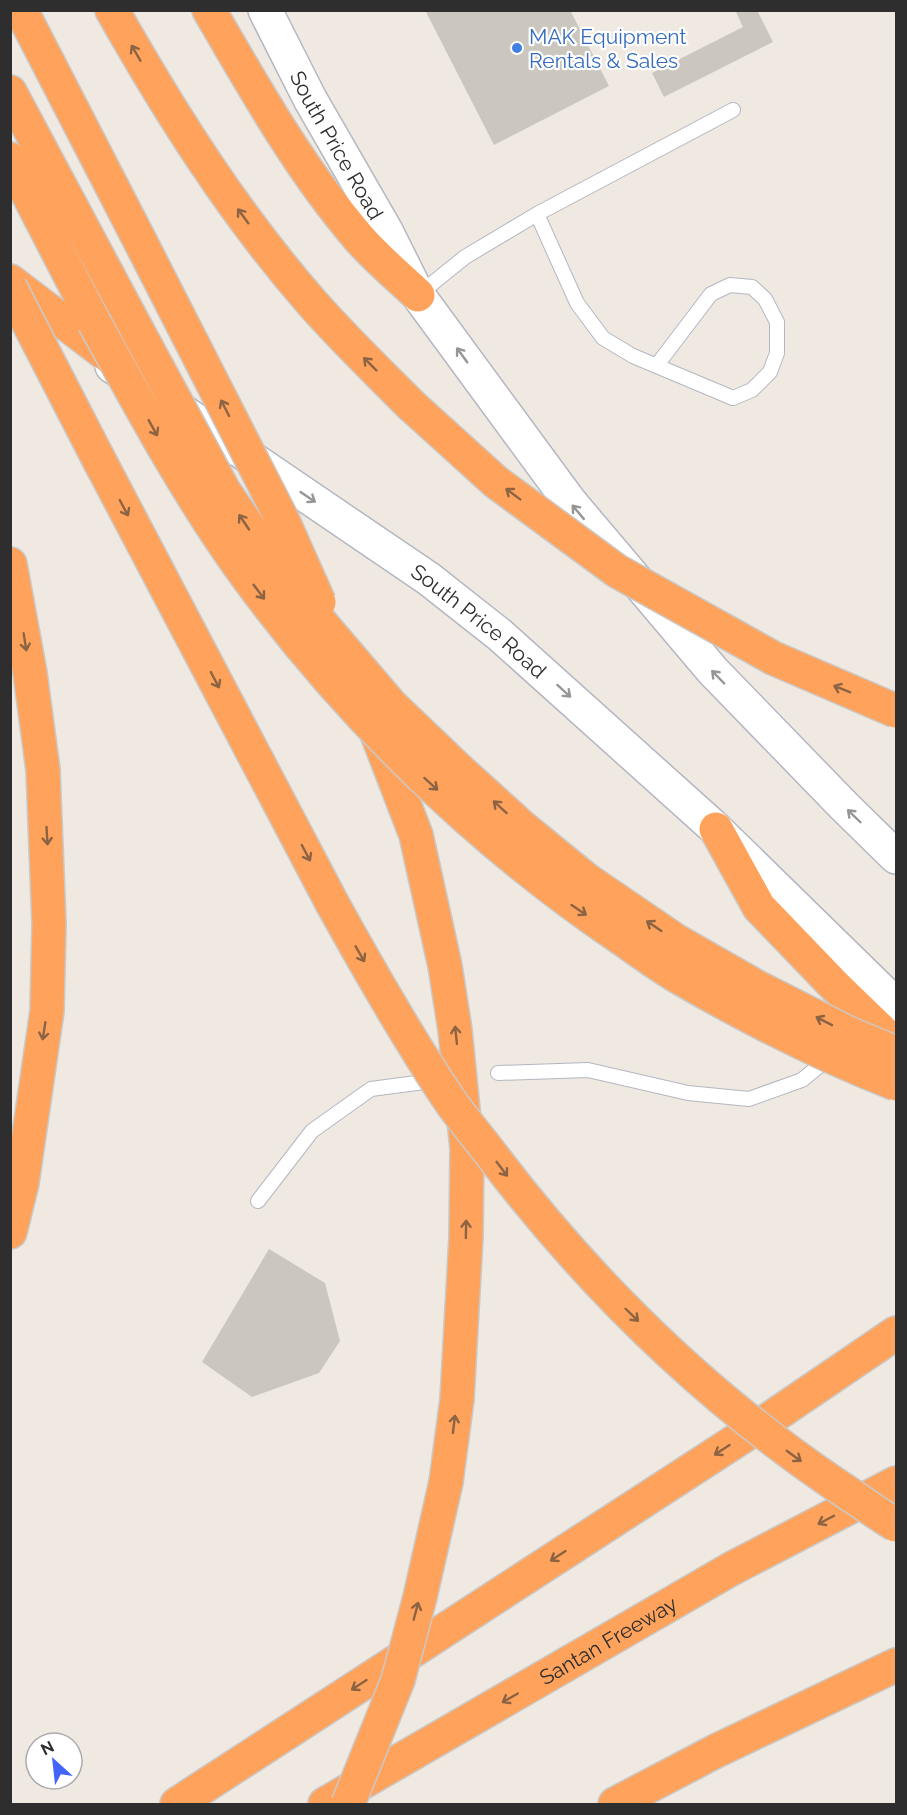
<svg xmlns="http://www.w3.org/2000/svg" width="907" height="1815" viewBox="0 0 907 1815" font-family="Raleway,sans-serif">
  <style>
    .building { fill: #cbc7bf }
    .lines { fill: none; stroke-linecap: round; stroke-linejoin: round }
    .service-casing { stroke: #b4b7c1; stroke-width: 16 }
    .secondary-casing { stroke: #b4b7c1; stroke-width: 36 }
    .motorway-casing { stroke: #c9c9c9; stroke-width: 36 }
    .service { stroke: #fff; stroke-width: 14 }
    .secondary { stroke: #fff; stroke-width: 33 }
    .motorway { stroke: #ffa35c; stroke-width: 33 }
    .motorway-bridge-casing { stroke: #c9c9c9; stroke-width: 36; stroke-linecap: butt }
    .motorway-bridge { stroke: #ffa35c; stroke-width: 33 }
    .oneway { stroke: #8c6343 }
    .oneway2 { stroke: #969696 }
    .shop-dot { fill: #3f7fe0; stroke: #fff; stroke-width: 2 }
    .labels { text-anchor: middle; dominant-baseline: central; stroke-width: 4.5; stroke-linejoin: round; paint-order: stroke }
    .shop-label { font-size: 21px; fill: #366cbe; stroke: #fff; text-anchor: start }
    .street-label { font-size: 21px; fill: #2e2e2e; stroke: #fff }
  </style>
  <rect width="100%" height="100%" fill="#efe9e1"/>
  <path class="building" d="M425,10H570L609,86L494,145Z
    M735,10H757L773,42L664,97L652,73L743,27Z
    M269,1249L325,1283L340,1341L319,1373L252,1397L202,1362Z"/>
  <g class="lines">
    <defs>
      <path id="service" d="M537,214L577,303L603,338L633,356L733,398L752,390L770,372L777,353V322L765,299L752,287L730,285L711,294L657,365
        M418,295L465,257L537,214L733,110
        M498,1073L588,1070L688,1093L749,1099L802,1080L830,1057
        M258,1201L312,1131L371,1089L424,1082"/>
      <g id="secondary">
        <path id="s1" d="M265,10L310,99L386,231L418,295L570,502L713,671L844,806L896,857"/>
        <path id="s2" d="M112,366L173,405L429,579L500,635L716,829L896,1005"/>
      </g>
      <g id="motorway">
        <path d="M21,10L140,241"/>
        <path d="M112,10C171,114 234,214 313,304C344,339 378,372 411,405"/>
        <path d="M209,10C255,89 299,168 358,237C376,258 398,276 418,295"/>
        <path d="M10,92L128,313"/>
        <path d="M10,159L94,322"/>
        <path d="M10,281L119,364"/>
        <path d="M97,456L332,903"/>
        <path d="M10,564L30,673L43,770L49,924L47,1011L22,1183L10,1232"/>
        <path d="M374,726L416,835L445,966L455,1030L467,1149L466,1237L457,1399L446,1482"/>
        <path d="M716,829L759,907L833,984L896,1045"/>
        <path d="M177,1804L771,1418L896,1333"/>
        <path id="s3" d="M325,1804L731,1569L896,1483"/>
        <path d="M615,1804L716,1751L896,1665"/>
      </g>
    </defs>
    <use href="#service" class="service-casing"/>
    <use href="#secondary" class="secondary-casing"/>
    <use href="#motorway" class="motorway-casing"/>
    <use href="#service" class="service"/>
    <use href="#secondary" class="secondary"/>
    <use href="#motorway" class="motorway"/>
    <defs>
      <path id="motorway-bridge" d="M140,241L283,521L319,602
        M10,287L97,456
        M128,313L224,491L270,558L315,616L391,705L457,768L522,827L587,880L675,940L757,987L848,1033L896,1053
        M94,322C141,407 186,492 243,571C345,712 476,840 621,938C641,952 661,967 682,979C751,1019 822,1055 896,1084
        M411,405L496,482L617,571L773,658L896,711
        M332,903C369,970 407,1037 450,1101C464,1121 480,1139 494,1158C590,1284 705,1396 836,1485C856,1498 876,1513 896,1525
        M348,1804L398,1680L420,1597L446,1482"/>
    </defs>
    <use href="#motorway-bridge" class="motorway-bridge-casing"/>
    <use href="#motorway-bridge" class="motorway-bridge"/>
  </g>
  <defs><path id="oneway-shaft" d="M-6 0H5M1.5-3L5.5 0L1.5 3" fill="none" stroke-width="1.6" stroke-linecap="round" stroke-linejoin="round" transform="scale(1.5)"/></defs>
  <g class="oneway">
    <use href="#oneway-shaft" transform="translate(136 53) rotate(-120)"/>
    <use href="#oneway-shaft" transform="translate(243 216) rotate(-126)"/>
    <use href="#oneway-shaft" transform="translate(370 364) rotate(-135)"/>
    <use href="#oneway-shaft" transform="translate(225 408) rotate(-117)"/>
    <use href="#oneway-shaft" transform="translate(153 428) rotate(61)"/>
    <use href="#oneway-shaft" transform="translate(513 494) rotate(-143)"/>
    <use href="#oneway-shaft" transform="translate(124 508) rotate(62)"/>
    <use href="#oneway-shaft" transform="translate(244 522) rotate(-124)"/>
    <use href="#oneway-shaft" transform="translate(259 592) rotate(53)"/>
    <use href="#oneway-shaft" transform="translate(25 642) rotate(81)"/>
    <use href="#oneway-shaft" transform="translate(215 680) rotate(62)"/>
    <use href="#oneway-shaft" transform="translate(842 689) rotate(-158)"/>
    <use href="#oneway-shaft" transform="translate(431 784) rotate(42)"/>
    <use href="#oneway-shaft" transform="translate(500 807) rotate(-138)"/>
    <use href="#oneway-shaft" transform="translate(47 836) rotate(87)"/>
    <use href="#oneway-shaft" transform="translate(306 853) rotate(62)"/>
    <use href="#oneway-shaft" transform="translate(579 910) rotate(34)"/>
    <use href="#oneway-shaft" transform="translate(654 926) rotate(-146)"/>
    <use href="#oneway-shaft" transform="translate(360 954) rotate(60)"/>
    <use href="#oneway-shaft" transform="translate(824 1021) rotate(-153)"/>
    <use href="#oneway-shaft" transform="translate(44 1031) rotate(99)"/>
    <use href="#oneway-shaft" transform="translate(456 1035) rotate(-96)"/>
    <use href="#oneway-shaft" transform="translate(502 1169) rotate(53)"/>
    <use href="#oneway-shaft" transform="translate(466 1229) rotate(-89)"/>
    <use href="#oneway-shaft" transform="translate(632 1315) rotate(44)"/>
    <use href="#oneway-shaft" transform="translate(454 1424) rotate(-83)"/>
    <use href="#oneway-shaft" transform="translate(722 1450) rotate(147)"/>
    <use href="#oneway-shaft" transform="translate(794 1456) rotate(36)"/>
    <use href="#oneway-shaft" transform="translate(826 1520) rotate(152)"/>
    <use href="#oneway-shaft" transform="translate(558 1556) rotate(147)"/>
    <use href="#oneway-shaft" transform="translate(416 1611) rotate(-75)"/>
    <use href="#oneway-shaft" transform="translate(359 1685) rotate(147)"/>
    <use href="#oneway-shaft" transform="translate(510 1698) rotate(150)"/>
  </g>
  <g class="oneway2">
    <use href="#oneway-shaft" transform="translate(462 355) rotate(-126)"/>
    <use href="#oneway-shaft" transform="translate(308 497) rotate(34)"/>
    <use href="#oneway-shaft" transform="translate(578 512) rotate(-130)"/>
    <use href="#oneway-shaft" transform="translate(718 677) rotate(-134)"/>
    <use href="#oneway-shaft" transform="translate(564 691) rotate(42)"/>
    <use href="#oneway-shaft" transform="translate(854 816) rotate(-136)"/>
  </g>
  <circle class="shop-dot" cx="517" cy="48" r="6"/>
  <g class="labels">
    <g class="shop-label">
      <text x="529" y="36">MAK Equipment<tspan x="529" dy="24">Rentals &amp; Sales</tspan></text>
    </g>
    <g class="street-label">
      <text stroke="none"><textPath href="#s1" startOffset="153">South Price Road</textPath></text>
      <text stroke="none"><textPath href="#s2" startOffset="447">South Price Road</textPath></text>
      <text stroke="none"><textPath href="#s3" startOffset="327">Santan Freeway</textPath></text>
    </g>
  </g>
  <rect width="907" height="1815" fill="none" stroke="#2e2e2e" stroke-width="24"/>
  <g transform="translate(54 1761) rotate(333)"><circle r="28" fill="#ffffff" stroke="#ababab" stroke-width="1.5"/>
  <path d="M0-4.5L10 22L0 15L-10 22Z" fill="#4264fb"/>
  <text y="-9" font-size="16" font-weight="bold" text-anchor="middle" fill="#2e2e2e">N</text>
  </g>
</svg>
